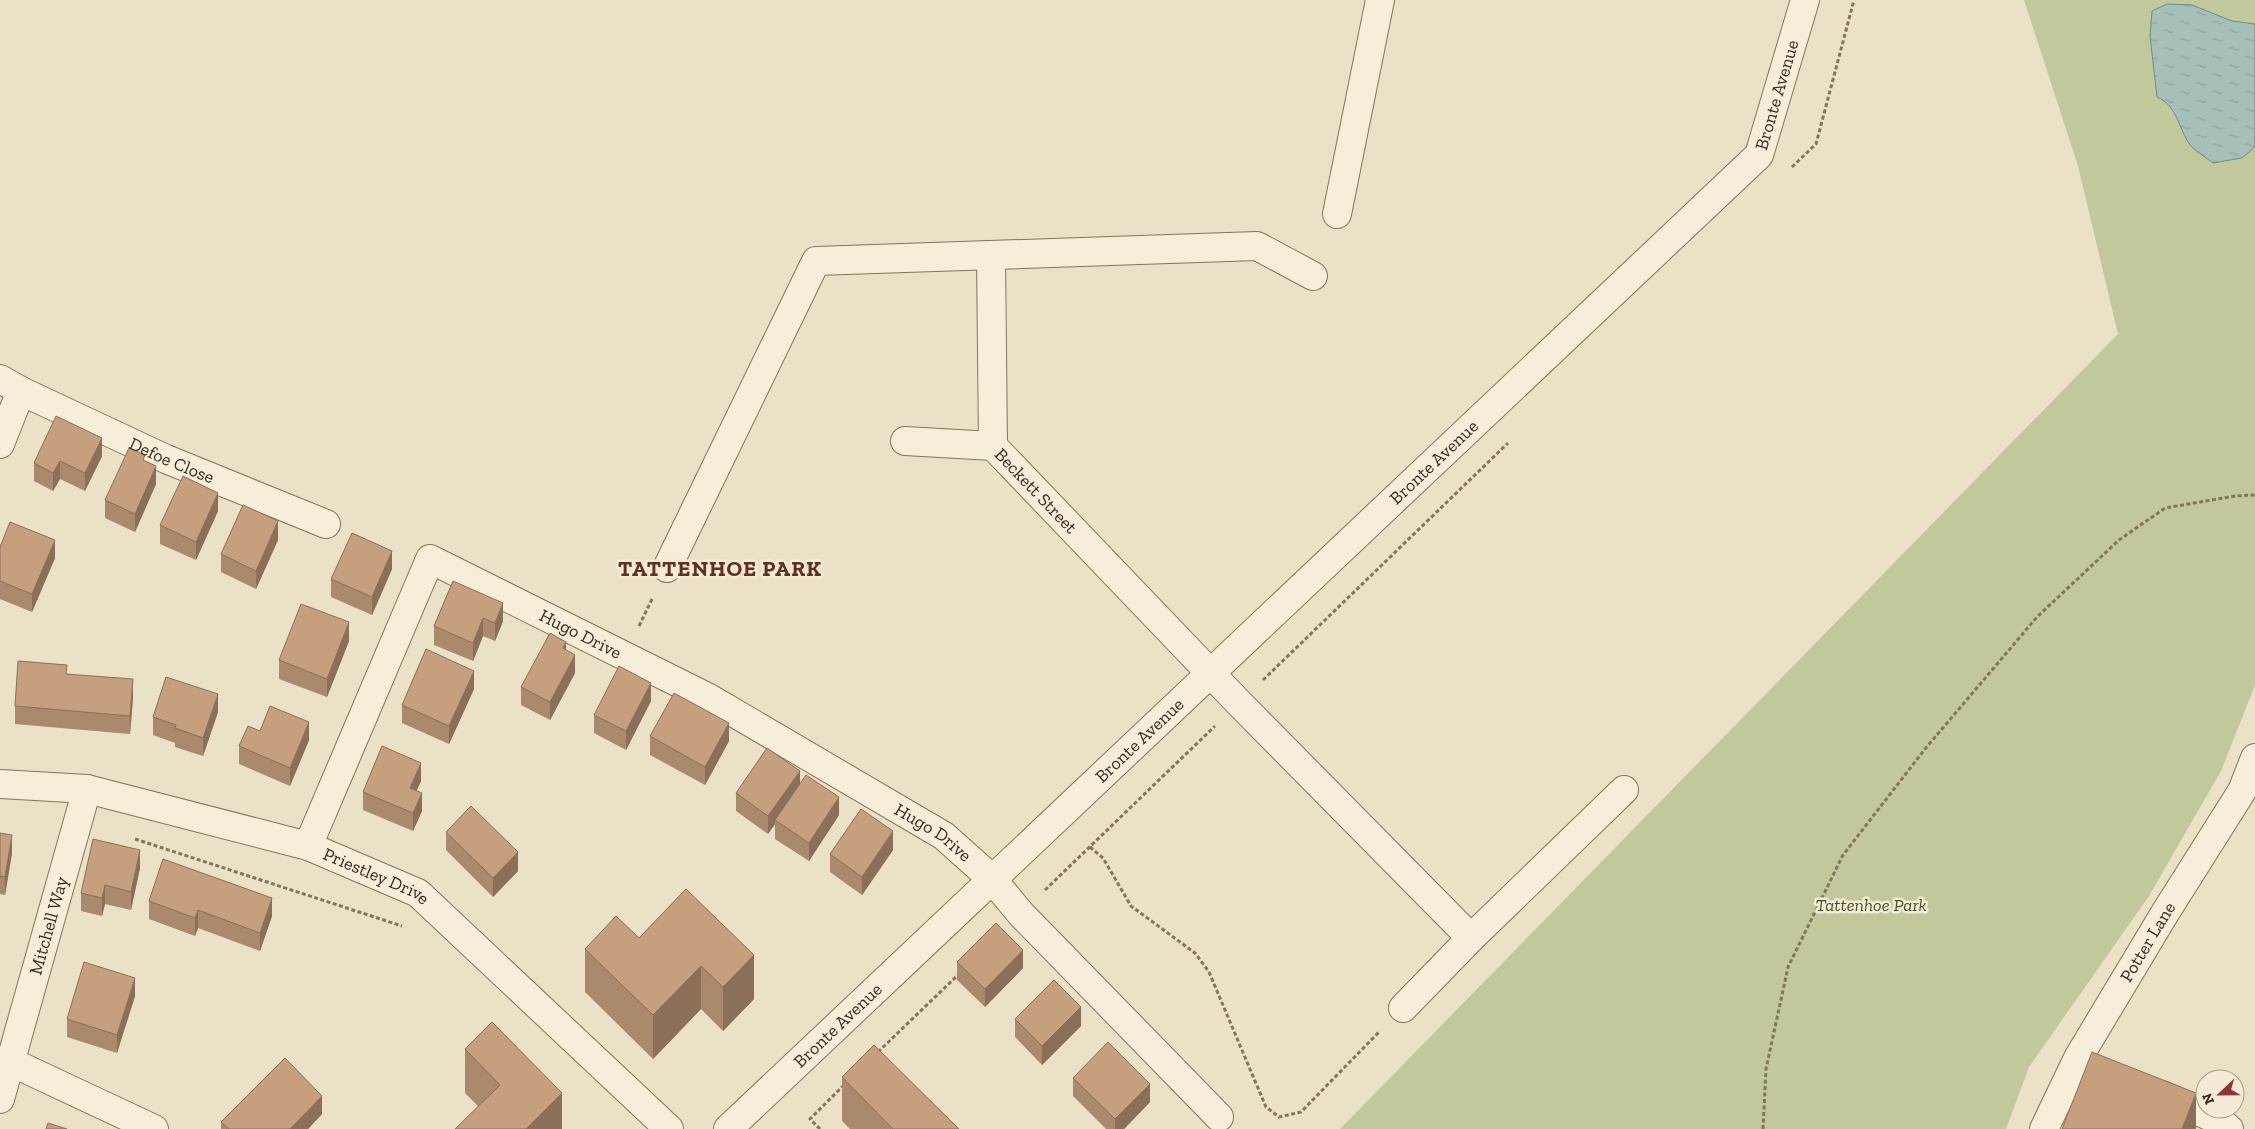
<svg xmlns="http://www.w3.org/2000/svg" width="2255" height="1129" viewBox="0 0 2255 1129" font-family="'Zilla Slab',serif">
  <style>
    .green { fill: #c1c89b }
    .water { fill: url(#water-ripples); stroke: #6f8d86 }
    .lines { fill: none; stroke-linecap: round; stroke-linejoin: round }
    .minor-casing { stroke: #85745d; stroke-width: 30 }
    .path { stroke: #85745d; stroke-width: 3; stroke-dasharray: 4 2.5; stroke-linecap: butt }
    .minor { stroke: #f6eed9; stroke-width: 28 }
    .wall { fill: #aa896d }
    .shaded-wall { fill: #8b6f59 }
    .building { fill: #c69f7f; stroke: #8b6f59 }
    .labels { text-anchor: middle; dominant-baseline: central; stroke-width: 5; stroke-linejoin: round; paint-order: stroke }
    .street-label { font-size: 18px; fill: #362b20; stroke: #f3ebd5 }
    .park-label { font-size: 18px; font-style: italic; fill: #455128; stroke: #f3ebd5 }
    .district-label { font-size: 22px; font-weight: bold; letter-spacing: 1px; fill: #603123; stroke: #f3ebd5 }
  </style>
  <defs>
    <pattern id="water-ripples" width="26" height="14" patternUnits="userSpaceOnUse" patternTransform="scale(1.25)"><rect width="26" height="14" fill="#a7bfb9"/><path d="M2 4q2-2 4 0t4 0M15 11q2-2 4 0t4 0" fill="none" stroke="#90a49f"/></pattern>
  </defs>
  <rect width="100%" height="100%" fill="#ebe1c6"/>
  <path class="green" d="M2024,0H2255V685L2221,771L2149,896L2029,1067L2006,1129H1340L2118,334L2078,166Z"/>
  <path class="water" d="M2167,4L2192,5L2232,21L2255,24V147L2242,158L2213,163C2205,157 2193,150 2188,142C2178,125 2176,105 2157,97L2150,36L2152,11Z"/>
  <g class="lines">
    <defs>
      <g id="minor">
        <path d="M1337,214L1380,0"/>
        <path id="s1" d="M991,256L993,446L1239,703L1471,938"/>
        <path d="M0,379L21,391L0,444"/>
        <path id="s2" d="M21,391L166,459L326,524"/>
        <path d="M905,441L993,446"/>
        <path d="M667,568L816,261L1257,246L1313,276"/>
        <path id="s3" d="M0,784L87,789L308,846L418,893L669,1129"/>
        <path id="s4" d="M308,846L430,559L709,698L944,836L992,879L1021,914L1219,1117"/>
        <path d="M1403,1008L1471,938L1624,790"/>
        <path d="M11,1062L154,1129"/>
        <path d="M2162,1095L2220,1121L2229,1129"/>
        <path id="s5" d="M0,1099L87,789"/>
        <path id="s6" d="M728,1129L1759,155L1805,0"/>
        <path id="s7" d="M2044,1129L2078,1058L2165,913L2242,791L2255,758"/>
      </g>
    </defs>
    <use href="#minor" class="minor-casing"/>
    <path class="path" d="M1792,167L1816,144L1854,0
      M639,626L653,597
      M1263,680L1508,443
      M135,839L402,926
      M1090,847L1103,858L1131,906L1195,953L1209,972L1266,1107L1279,1117L1301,1112L1379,1032
      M1045,890L1215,726
      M878,1052L960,973
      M820,1129L810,1119L843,1086
      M1763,1129L1766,1069L1788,967L1843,855L1925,749L2037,617L2119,540L2165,508L2235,496L2255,495"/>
    <use href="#minor" class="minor"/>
  </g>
  <path class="wall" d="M102,456L85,491L60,479L53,491L34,481V463Z
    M145,461L156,484L135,532L105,518V500Z
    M218,511L196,560L160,544V525Z
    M278,540L256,589L221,572V554Z
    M0,547L55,558L32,612L0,599Z
    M392,569L372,615L331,597V579Z
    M453,581L503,621L495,641L483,636L473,661L434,645V626Z
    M349,641L327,697L279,679V660Z
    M566,650L575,673L550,720L521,705V687Z
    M67,674L133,698L130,734L15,724V706Z
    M474,689L449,744L402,723V705Z
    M651,701L626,750L594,733V715Z
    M218,712L203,756L175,747V743L153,735V717Z
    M650,736L729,741L705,785L650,755Z
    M309,740L290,786L239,764V746Z
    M421,781L416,790L422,811L413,831L363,810V792Z
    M800,784L839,815L809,861L775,839V824L768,834L736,811V793Z
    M446,832L518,871L493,897L446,850Z
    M0,833L12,853L5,895L0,894Z
    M893,850L862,895L830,872V854Z
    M140,868L131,910L105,904L102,916L81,911V893Z
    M686,889L754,999L723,1031L701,1009L653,1059L585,992V949L639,938Z
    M149,901L272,916L260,951L198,928L195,936L149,919Z
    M957,962L1023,968L985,1007L957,980Z
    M135,996L117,1053L67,1037V1019Z
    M1015,1019L1081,1026L1042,1065L1015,1037Z
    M465,1049L562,1129L478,1106L465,1093Z
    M842,1077L959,1129H850L842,1121Z
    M1073,1078L1150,1102L1124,1129H1106L1073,1096Z
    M322,1114L308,1129H221V1122Z"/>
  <path class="shaded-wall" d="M102,438V456L85,491V473Z
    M60,461V479L53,491V473Z
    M156,466V484L135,532V514Z
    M218,493V511L196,560V542Z
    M278,521V540L256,589V571Z
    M55,540V558L32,612V594Z
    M392,551V569L372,615V597Z
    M503,603V621L495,641V623Z
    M483,618V636L473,661V643Z
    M349,622V641L327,697V679Z
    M566,642V661L563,648Z
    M575,655V673L550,720V702Z
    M474,671V689L449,744V726Z
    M133,679V698L130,734V716Z
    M651,683V701L626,750V731Z
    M218,694V712L203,756V738Z
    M309,722V740L290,786V768Z
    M729,723V741L705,785V767Z
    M421,763V781L410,806V788Z
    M800,771V789L775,820V824L768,834V816Z
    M422,793V811L413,831V813Z
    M839,797V815L809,861V843Z
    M893,831V850L862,895V877Z
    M12,835V853L5,895V877Z
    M140,850V868L131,910V892Z
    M518,852V871L493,897V878Z
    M105,885V904L102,916V898Z
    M272,898V916L260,951V933Z
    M198,910V928L195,936V918Z
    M1023,950V968L985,1007V989Z
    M754,955V999L723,1031V987Z
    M701,966V1009L653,1059V1015Z
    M135,978V996L117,1053V1035Z
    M1081,1007V1026L1042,1065V1046Z
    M1150,1084V1102L1124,1129H1115V1119Z
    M562,1093V1129H526Z
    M2196,1093V1129H2182Z
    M322,1096V1114L308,1129H290Z"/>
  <path class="building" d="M56,416L102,438L85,473L60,461L53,473L34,463Z
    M129,448L145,455L143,460L156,466L135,514L105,500Z
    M183,476L218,493L196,542L160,525Z
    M243,505L278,521L256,571L221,554Z
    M10,522L55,540L32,594L0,581V547Z
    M352,533L392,551L372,597L331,579Z
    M453,581L503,603L495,623L483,618L473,643L434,626Z
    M301,604L349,622L327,679L279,660Z
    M550,633L566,642L563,648L575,655L550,702L521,687Z
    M426,649L474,671L449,726L402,705Z
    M18,661L67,665L66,674L133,679L130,716L15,706Z
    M619,666L651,683L626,731L594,715Z
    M166,677L218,694L203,738L175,728L176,725L153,717Z
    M674,693L729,723L705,767L650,736Z
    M270,706L309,722L290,768L239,746L248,726L260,731Z
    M382,746L421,763L410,788L422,793L413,813L363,792Z
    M767,748L800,771L768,816L736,793Z
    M806,775L839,797L809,843L775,820Z
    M471,806L518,852L493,878L446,832Z
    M861,809L893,831L862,877L830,854Z
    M0,833L12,835L5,877L0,876Z
    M93,839L140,850L131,892L105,885L102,898L81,893Z
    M163,859L272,898L260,933L198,910L195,918L149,901Z
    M686,889L754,955L723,987L701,966L653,1015L585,949L616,916L639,938Z
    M996,923L1023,950L985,989L957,962Z
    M84,962L135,978L117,1035L67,1019Z
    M1054,980L1081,1007L1042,1046L1015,1019Z
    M492,1022L562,1093L526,1129H455L500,1085L465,1049Z
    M1108,1042L1150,1084L1115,1119L1073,1078Z
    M874,1045L959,1129H893L842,1077Z
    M2092,1052L2196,1093L2182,1129H2062Z
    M285,1058L322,1096L290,1129H229L221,1122Z
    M48,1123L67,1129H46Z"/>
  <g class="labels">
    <g class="street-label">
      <text stroke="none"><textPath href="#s6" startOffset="1481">Bronte Avenue</textPath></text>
      <text stroke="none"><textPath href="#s2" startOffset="166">Defoe Close</textPath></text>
      <text stroke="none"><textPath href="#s6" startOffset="971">Bronte Avenue</textPath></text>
      <text stroke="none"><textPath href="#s1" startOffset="252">Beckett Street</textPath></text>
      <text stroke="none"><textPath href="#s4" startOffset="480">Hugo Drive</textPath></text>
      <text stroke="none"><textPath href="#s6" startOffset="566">Bronte Avenue</textPath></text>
      <text stroke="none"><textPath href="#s4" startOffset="885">Hugo Drive</textPath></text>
      <text stroke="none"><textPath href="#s3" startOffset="390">Priestley Drive</textPath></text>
      <text stroke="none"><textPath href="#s5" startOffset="180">Mitchell Way</textPath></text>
      <text stroke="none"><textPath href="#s7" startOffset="214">Potter Lane</textPath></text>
      <text stroke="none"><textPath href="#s6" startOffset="151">Bronte Avenue</textPath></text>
    </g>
    <g class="park-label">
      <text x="1871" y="905">Tattenhoe Park</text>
    </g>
    <g class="district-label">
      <text x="720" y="568">TATTENHOE PARK</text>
    </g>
  </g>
  <g transform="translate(2220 1094) rotate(248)"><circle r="24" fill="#f3ebd5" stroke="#a79e8d"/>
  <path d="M0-4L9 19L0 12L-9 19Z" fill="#8f3432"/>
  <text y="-8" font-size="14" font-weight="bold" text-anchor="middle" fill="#362b20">N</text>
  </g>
</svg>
